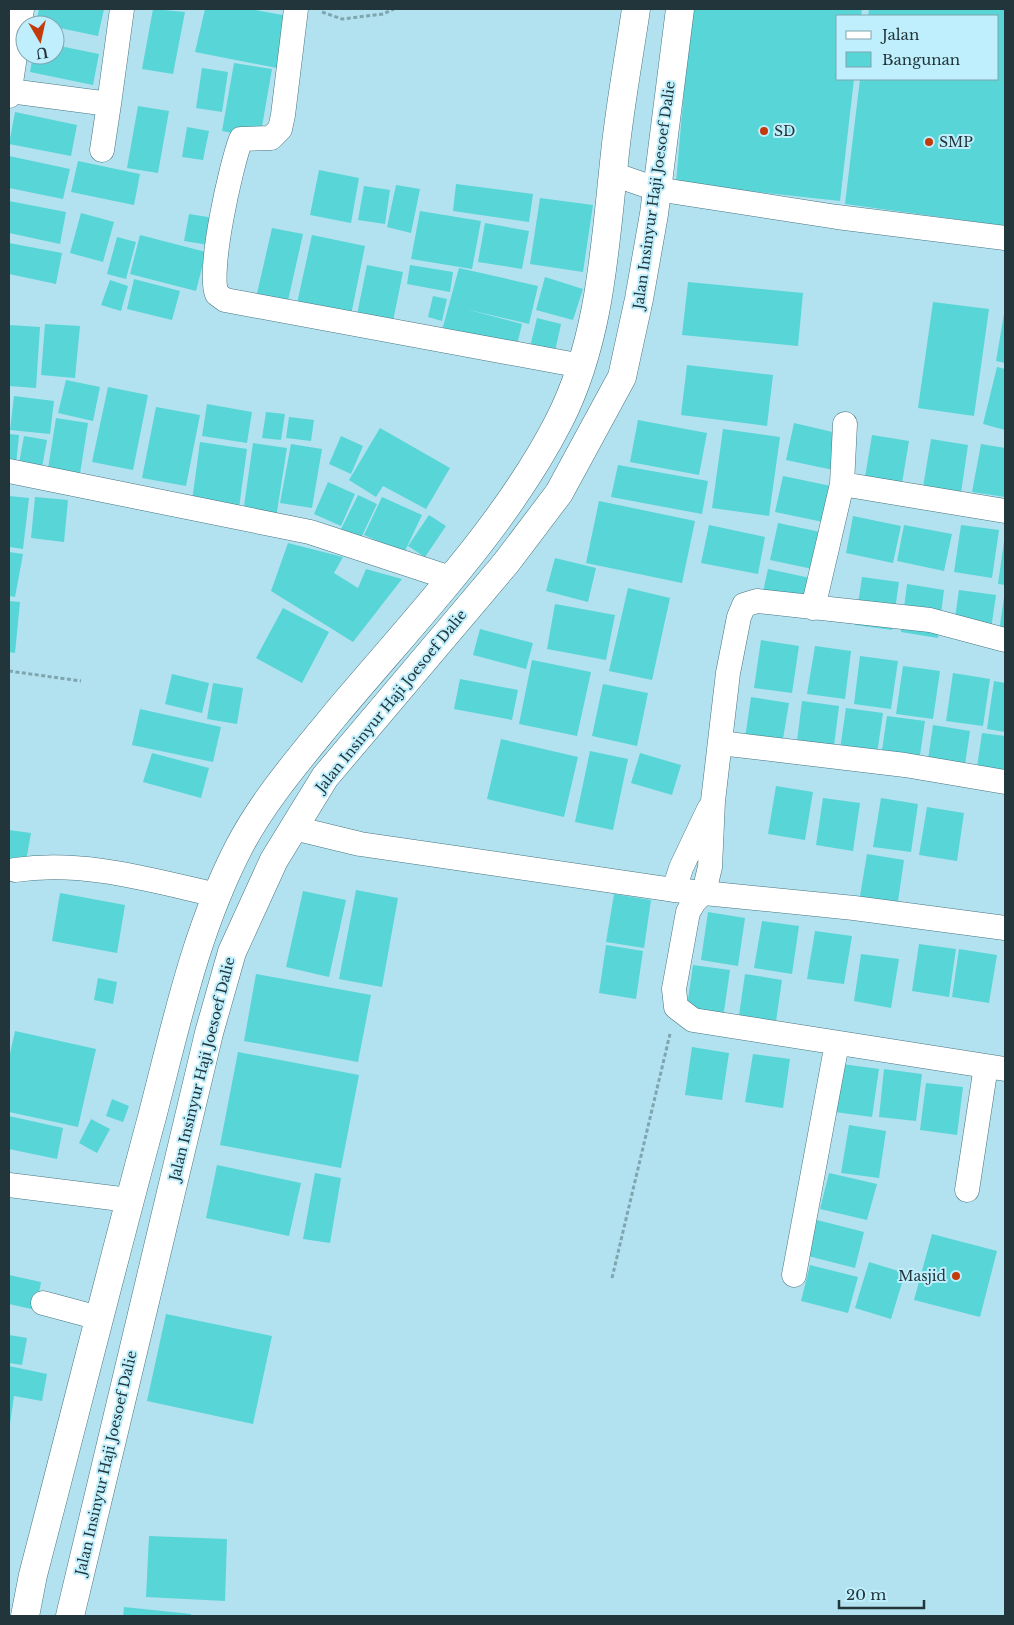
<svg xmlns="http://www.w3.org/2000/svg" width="1014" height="1625" viewBox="0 0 1014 1625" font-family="'Libre Baskerville',serif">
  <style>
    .building { fill: #58d5d7 }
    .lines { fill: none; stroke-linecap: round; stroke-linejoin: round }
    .street-casing { stroke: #487480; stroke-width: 25 }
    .primary-casing { stroke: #487480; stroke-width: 29 }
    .path { stroke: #7fa5af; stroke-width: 3; stroke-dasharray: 4 2.5; stroke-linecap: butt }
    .street { stroke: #fff; stroke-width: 24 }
    .primary { stroke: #fff; stroke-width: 28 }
    .poi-dot { fill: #c33b0a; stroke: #bfeffc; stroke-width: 2 }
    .labels { text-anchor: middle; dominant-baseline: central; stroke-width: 4; stroke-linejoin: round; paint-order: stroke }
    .poi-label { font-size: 14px; fill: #22353a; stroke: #bfeffc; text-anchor: start }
    .street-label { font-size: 14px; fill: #22353a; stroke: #bfeffc }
  </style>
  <rect width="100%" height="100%" fill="#b2e2ef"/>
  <path class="building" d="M39,9H104L98,36L36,23Z
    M153,9L185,12L173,74L142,69Z
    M205,9H250L288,16L277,68L195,52Z
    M691,9H862L861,16H838V79H854L840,201L676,183Z
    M869,9H1005V226L845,204L860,79H998V16H868Z
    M55,45L99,54L93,85L30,72L33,55H55Z
    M234,63L272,69L260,138L222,131Z
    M202,68L228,72L222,112L196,108Z
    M138,106L169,111L158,173L127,168Z
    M15,112L77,125L71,156L9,144Z
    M187,127L209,131L203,160L182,157Z
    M9,156L70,169L63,199L9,188Z
    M78,161L140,174L134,205L71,192Z
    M319,170L359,178L351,223L310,215Z
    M456,184L533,194L529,222L453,211Z
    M396,185L420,189L411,233L387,227Z
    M364,186L390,190L385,224L358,220Z
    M540,198L593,205L583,272L530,264Z
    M9,201L66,212L60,244L9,233Z
    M420,211L481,221L472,269L411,259Z
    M81,213L114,222L103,262L70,253Z
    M189,214L214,218L209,245L184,241Z
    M485,223L529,231L522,269L478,262Z
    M272,228L303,234L287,305L256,298Z
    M140,235L206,252L196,291L130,274Z
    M312,235L365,246L350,320L296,308Z
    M117,237L136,242L126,279L107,274Z
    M9,243L62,253L56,284L9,274Z
    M367,265L403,272L392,326L356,320Z
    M410,265L453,272L450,292L407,284Z
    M459,268L538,286L529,324L465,309L522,324L515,353L441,334Z
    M545,277L583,289L573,320L536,310Z
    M134,279L180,291L172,320L127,309Z
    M110,280L128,286L121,311L101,305Z
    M688,282L803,293L798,346L682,335Z
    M433,296L447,299L442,321L428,317Z
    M933,302L989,309L974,416L918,408Z
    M1004,314H1005V363L996,361Z
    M537,318L561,324L554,356L529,351Z
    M45,324L80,326L75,378L41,375Z
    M9,325L40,327L36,388L9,386Z
    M687,365L773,375L767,426L681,415Z
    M997,367L1005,369V430L983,424Z
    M66,380L100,387L93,421L58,413Z
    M108,387L148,395L133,470L92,462Z
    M14,396L54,401L50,434L10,430Z
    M207,404L252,412L247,443L202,436Z
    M156,407L200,415L186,486L142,478Z
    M266,412L285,414L281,440L262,438Z
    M289,417L314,420L311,441L286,438Z
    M56,418L88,423L79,480L47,475Z
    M638,420L707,433L699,475L630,462Z
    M794,423L841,434L833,470L786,460Z
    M380,428L450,468L426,509L383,486L376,497L349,480Z
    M723,429L780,437L769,516L712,508Z
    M9,434L19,435L16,465L9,464Z
    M872,435L909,441L901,489L864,483Z
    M24,436L47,440L41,473L18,469Z
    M341,436L363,446L351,474L329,464Z
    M931,439L968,445L961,493L923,487Z
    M200,442L247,449L239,508L192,501Z
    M253,443L287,448L276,518L243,513Z
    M291,444L322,449L312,508L280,503Z
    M981,444L1005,448V497L972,492Z
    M618,465L708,481L702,514L611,497Z
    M783,476L831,486L823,522L775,512Z
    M328,482L355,494L341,526L314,514Z
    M358,495L377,504L361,538L341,529Z
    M9,496L29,498L23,549L9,547Z
    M35,497L68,500L64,542L31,538Z
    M382,497L422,515L404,553L364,535Z
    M599,501L695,521L682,583L586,563Z
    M429,515L446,526L425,557L408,546Z
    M853,516L901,526L893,563L846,553Z
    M778,523L825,533L817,570L770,560Z
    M709,525L765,537L758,574L701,563Z
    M904,525L952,534L944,571L897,561Z
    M961,525L999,530L992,578L954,572Z
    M1004,541H1005V585L998,584Z
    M288,543L343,557L334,573L358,588L366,569L402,579L353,642L271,591Z
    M9,552L23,554L15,597L9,596Z
    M555,558L596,568L588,602L546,591Z
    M768,569L815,579L808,616L760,605Z
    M862,577L899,582L892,630L855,625Z
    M907,584L944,590L938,638L901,632Z
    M628,588L670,598L652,680L609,671Z
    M959,590L996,595L989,643L952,638Z
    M1004,597H1005V640L998,639Z
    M9,601L20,602L15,653L9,652Z
    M555,604L615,615L606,660L547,649Z
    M283,608L329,632L302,683L256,658Z
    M480,629L533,643L526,669L473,655Z
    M761,640L799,646L792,693L754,688Z
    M815,646L851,651L845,699L807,694Z
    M860,656L898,661L891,709L854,704Z
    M532,660L591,672L577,736L519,724Z
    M903,666L940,671L933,719L896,714Z
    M953,673L990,679L983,726L946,721Z
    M172,674L209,683L202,713L165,704Z
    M460,679L518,690L512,720L454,709Z
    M994,681L1005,683V732L987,729Z
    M213,683L243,688L237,724L207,719Z
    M603,684L648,693L637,746L592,736Z
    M751,697L789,703L781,751L744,745Z
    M802,701L839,706L833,754L796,749Z
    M846,708L883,713L876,761L839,756Z
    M140,709L221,727L213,762L132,745Z
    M887,716L925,721L918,769L880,764Z
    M933,725L970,731L963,778L926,773Z
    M982,733L1005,736V785L975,781Z
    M501,739L578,757L564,817L487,799Z
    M590,751L628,759L613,830L575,822Z
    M152,753L209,768L201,798L143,782Z
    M640,753L681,765L672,795L631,783Z
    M776,786L813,792L805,840L768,834Z
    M823,798L860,803L853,851L816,845Z
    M881,798L918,804L911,852L873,847Z
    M927,807L964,813L957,861L919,855Z
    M9,830L31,833L25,867L9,865Z
    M867,854L904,860L897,908L859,902Z
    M356,890L398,898L382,987L339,979Z
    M303,891L346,900L329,977L286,967Z
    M60,893L125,905L117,953L52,941Z
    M614,894L651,900L644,948L606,942Z
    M708,912L745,918L738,966L701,960Z
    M762,921L799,926L792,974L754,968Z
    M815,931L852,936L844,984L807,979Z
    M919,944L956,949L949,997L912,991Z
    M606,945L643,951L636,999L599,993Z
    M959,949L997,955L989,1003L952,997Z
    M861,954L899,959L891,1008L854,1001Z
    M693,965L730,970L723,1018L686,1013Z
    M256,974L371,995L358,1062L244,1041Z
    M745,974L782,980L775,1028L738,1022Z
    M98,978L117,982L113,1004L94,1000Z
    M15,1031L96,1049L78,1127L9,1112V1058Z
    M692,1047L729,1053L722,1100L685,1095Z
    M238,1052L359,1075L341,1168L220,1145Z
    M753,1054L790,1059L783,1108L745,1102Z
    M842,1064L879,1069L872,1117L835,1112Z
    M884,1069L922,1074L916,1121L879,1117Z
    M926,1083L963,1087L957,1135L920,1130Z
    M112,1099L129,1106L123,1122L106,1116Z
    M9,1116L63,1128L57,1159L9,1149Z
    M91,1119L110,1129L97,1153L79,1143Z
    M849,1125L886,1131L879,1178L841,1173Z
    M217,1165L301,1183L289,1236L206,1218Z
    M315,1173L341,1178L330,1243L303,1239Z
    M829,1173L877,1184L867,1220L820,1209Z
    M817,1220L864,1232L855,1268L808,1256Z
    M932,1234L997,1251L980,1317L914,1300Z
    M869,1262L905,1273L891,1319L855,1308Z
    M810,1265L858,1277L848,1313L801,1301Z
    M9,1275L41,1282L36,1310L9,1304Z
    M166,1314L272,1336L253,1424L147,1401Z
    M9,1335L27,1338L22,1365L9,1363Z
    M9,1366L47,1374L42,1401L14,1396L10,1424Z
    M149,1536L227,1539L225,1601L146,1597Z
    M124,1607L191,1614V1616H123Z"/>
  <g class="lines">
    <defs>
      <path id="street" d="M296,9L283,115L280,129L271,138L241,139C231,165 207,272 217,294L225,300L582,366
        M10,91L109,104L122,9
        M9,96L22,9
        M102,150L109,104
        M613,174L656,189L837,217L1005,238
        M9,471L310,532L450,578
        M842,484L1005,511
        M813,608L842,484L845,424
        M1005,640L930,620L757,601L744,605L739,617L728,673L713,801L710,867L704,892L694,902L688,912L674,989L676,1007L693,1020L1005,1069
        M720,743L905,765L1005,782
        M294,828L360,844L674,890L854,908L1005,928
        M15,870C84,860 150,880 217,895
        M674,890L681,868L709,809
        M9,1185L129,1200
        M967,1190L986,1066
        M794,1275L837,1043
        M43,1303L99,1318"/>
      <path id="primary" d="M25,1616L33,1575C73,1422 111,1269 152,1117C176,1025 195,932 239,847C264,799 301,757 335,715C411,624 505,527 559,421C601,339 605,244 615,153C620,105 629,57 636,9
        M70,1616L209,1033L232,952L274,860L325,777L506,563L559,493L622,377L639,299L654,214L680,9"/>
    </defs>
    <use href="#street" class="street-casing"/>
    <use href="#primary" class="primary-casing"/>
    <path class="path" d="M322,12L342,19L383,14L394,9
      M9,671L81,681
      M612,1278L670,1034"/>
    <use href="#street" class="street"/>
    <use href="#primary" class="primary"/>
  </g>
  <g class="poi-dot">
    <circle cx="764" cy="131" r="5"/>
    <circle cx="929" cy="142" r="5"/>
    <circle cx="956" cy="1276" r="5"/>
  </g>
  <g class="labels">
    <g class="poi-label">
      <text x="774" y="131">SD</text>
      <text x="939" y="142">SMP</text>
      <text x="946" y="1276" text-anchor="end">Masjid</text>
    </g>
    <g class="street-label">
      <text transform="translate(654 195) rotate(-82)">Jalan Insinyur Haji Joesoef Dalie</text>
      <text transform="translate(391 701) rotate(-51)">Jalan Insinyur Haji Joesoef Dalie</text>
      <text transform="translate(202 1069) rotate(-76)">Jalan Insinyur Haji Joesoef Dalie</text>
      <text transform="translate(106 1463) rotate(-77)">Jalan Insinyur Haji Joesoef Dalie</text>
    </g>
  </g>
  <rect width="1014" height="1625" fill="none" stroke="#22353a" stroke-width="20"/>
  <rect x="836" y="15" width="162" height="65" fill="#bfeffc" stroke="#80a5ae"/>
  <rect x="846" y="31" width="25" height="8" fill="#ffffff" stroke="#80a5ae"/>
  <text x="882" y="40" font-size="15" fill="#22353a">Jalan</text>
  <rect x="846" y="52" width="25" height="15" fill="#58d5d7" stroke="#80a5ae"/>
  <text x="882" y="65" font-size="15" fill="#22353a">Bangunan</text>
  <g transform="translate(40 40) rotate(171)"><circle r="24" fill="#bfeffc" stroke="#80a5ae"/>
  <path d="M0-4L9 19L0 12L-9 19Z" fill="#c33b0a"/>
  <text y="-8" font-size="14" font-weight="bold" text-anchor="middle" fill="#22353a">U</text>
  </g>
  <path d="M839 1600v8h85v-8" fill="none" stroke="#22353a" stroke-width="2.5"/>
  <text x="846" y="1600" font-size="15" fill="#22353a" stroke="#bfeffc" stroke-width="4" paint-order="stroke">20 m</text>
</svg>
